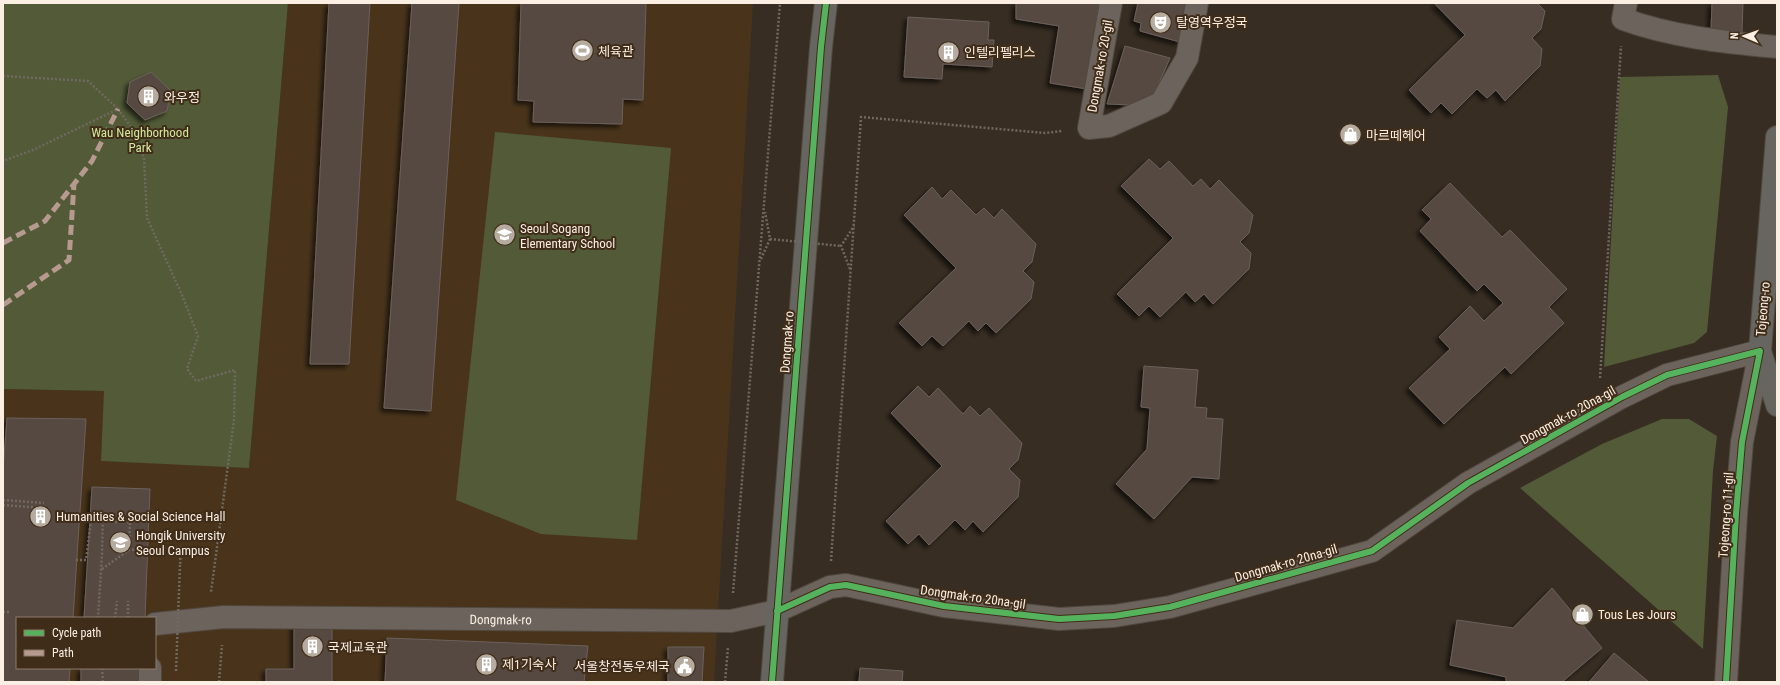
<svg xmlns="http://www.w3.org/2000/svg" width="1780" height="685" viewBox="0 0 1780 685" font-family="'Roboto Condensed','Noto Sans KR',sans-serif">
  <style>
    .built { fill: #49341b; fill-rule: evenodd }
    .green { fill: #525a37 }
    .building { fill: #564842; stroke: #6c615b; filter: url(#shadow) }
    .lines { fill: none; stroke-linecap: round; stroke-linejoin: round }
    .minor-casing { stroke: #514940; stroke-width: 24 }
    .major-casing { stroke: #514940; stroke-width: 24 }
    .path { stroke: #706962; stroke-width: 2.5; stroke-dasharray: 2 2; stroke-linecap: butt }
    .minor { stroke: #6c645c; stroke-width: 22 }
    .major { stroke: #66655f; stroke-width: 22 }
    .path-bridge { stroke: #706962; stroke-width: 2.5; stroke-dasharray: 2 2; stroke-linecap: butt }
    .quiet { stroke: #b69a8f; stroke-width: 5; stroke-dasharray: 10 5; stroke-linecap: butt }
    .cycleway-casing { stroke: #402d19; stroke-width: 8 }
    .cycleway { stroke: #56b35d; stroke-width: 6 }
    .labels { text-anchor: middle; dominant-baseline: central; stroke-width: 4; stroke-linejoin: round; paint-order: stroke }
    .poi-label { font-size: 13px; fill: #fbefe3; stroke: #402d19; text-anchor: start }
    .street-label { font-size: 13px; fill: #fbefe3; stroke: #402d19 }
    .park-label { font-size: 13px; fill: #d3ea9d; stroke: #402d19 }
  </style>
  <defs>
    <filter id="shadow"><feDropShadow dx="-3.5" dy="3.5" stdDeviation="2" flood-color="#0009"/></filter>
  </defs>
  <rect width="100%" height="100%" fill="#372d22"/>
  <path class="built" d="M288,3H753L714,682H3V389L105,391L101,461L249,467ZM17,618H155V668H17Z"/>
  <path class="green" d="M3,3H288L249,468L101,461L104,391L3,389Z
    M1718,75L1728,107L1707,332L1694,343L1604,367L1620,77Z
    M495,132L671,148L637,540L541,534L456,500Z
    M1662,419H1689L1717,436L1713,471L1703,649L1520,488L1602,444Z"/>
  <path class="building" d="M329,3H370L349,364H310Z
    M412,3H459L431,411L384,408Z
    M521,3H646L643,100L623,99L622,124L533,122L534,101L518,100Z
    M1016,3H1099L1087,89L1050,83L1059,26L1016,19Z
    M1138,3H1189L1180,42L1140,31L1141,23L1134,21Z
    M1434,3H1537L1545,11L1541,29L1532,38L1542,49L1540,66L1505,101L1496,90L1487,98L1477,89L1452,114L1441,103L1431,113L1409,90L1465,35Z
    M1712,3H1743L1742,32L1711,31Z
    M908,17L989,22L988,40H994L992,67L943,64L942,79L904,77Z
    M1125,46L1170,58L1153,97L1131,105L1107,104Z
    M151,72L171,91L167,111L145,120L127,103L130,82Z
    M1149,159L1160,169L1169,161L1193,186L1201,179L1210,189L1219,180L1253,215L1249,233L1240,242L1251,253L1249,269L1213,304L1204,294L1195,302L1186,292L1160,317L1149,306L1139,316L1117,294L1173,238L1121,186Z
    M1450,183L1502,237L1510,230L1567,289L1549,307L1564,323L1511,374L1505,367L1444,424L1409,388L1450,349L1439,337L1470,306L1484,321L1503,303L1484,284L1477,291L1420,231L1431,219L1422,210Z
    M932,187L942,199L951,190L976,215L984,208L994,218L1002,209L1036,244L1032,262L1023,271L1034,282L1031,299L996,333L986,323L978,331L969,321L943,346L932,336L922,346L899,323L956,268L904,215Z
    M1144,366L1198,370L1195,407L1207,408L1206,418L1223,419L1219,479L1192,477L1154,519L1116,484L1147,449L1150,408L1141,407Z
    M918,386L929,397L938,388L963,414L970,406L980,416L989,408L1022,443L1018,460L1009,469L1020,480L1018,497L983,532L973,521L965,530L955,520L929,545L919,534L908,544L886,521L942,466L891,413Z
    M7,418L86,419L73,618H17V668H70L69,682H3V471Z
    M92,487L150,489L145,618H84Z
    M1552,588L1602,648L1562,682H1506V677L1450,665L1457,620L1513,628Z
    M294,624H332V682H266V669H294Z
    M387,638L588,646L584,682H385Z
    M668,647H704L702,682H668Z
    M1614,653L1649,682H1589Z
    M81,668H142V682H81Z
    M860,668L903,671L902,682H859Z"/>
  <g class="lines">
    <defs>
      <g id="minor">
        <path d="M1111,3L1089,128L1109,126L1161,103L1187,58L1197,3"/>
        <path d="M1626,3L1623,19C1672,37 1725,42 1777,47"/>
        <path id="s1" d="M155,624L224,617L731,621L777,611L830,587L846,585L944,606L1059,619L1114,616L1170,607L1372,551L1468,483L1622,397L1667,375L1760,351L1742,442L1736,514L1726,682"/>
        <path d="M150,682V668"/>
      </g>
      <path id="major" d="M1777,137L1760,351L1777,405
        M772,682L821,47L826,3"/>
    </defs>
    <use href="#minor" class="minor-casing"/>
    <use href="#major" class="major-casing"/>
    <path class="path" d="M3,76L88,81L118,109L33,150L3,161
      M118,109L131,127L144,158L147,218L182,295L198,336L187,369L196,381L235,370L234,420L211,592
      M761,259L770,239L765,212
      M850,269L841,246L854,226
      M1600,378L1621,46
      M3,500L44,503
      M3,505L43,508
      M115,522H130L129,550
      M76,560H86L92,513H103L102,554L98,618
      M831,561L861,117L1045,133L1062,131
      M102,569L129,550L181,547L180,565
      M733,593L780,3
      M3,612H10
      M115,618L117,601
      M128,618V601
      M102,668L103,682
      M219,682L222,645
      M725,682L728,647"/>
    <use href="#minor" class="minor"/>
    <use href="#major" class="major"/>
    <path class="path-bridge" d="M770,239L841,246
      M176,671L180,565"/>
    <path class="quiet" d="M3,243L45,221L92,161L118,109
      M3,305L69,260L74,184"/>
    <defs>
      <path id="cycleway" d="M777,611L830,587L846,585L944,606L1059,619L1114,616L1170,607L1372,551L1468,483L1622,397L1667,375L1760,351L1742,442L1736,514L1726,682
        M772,682L821,47L826,3"/>
    </defs>
    <use href="#cycleway" class="cycleway-casing"/>
    <use href="#cycleway" class="cycleway"/>
  </g>
  <defs>
    <symbol id="theatre-disc" viewBox="-11 -11 22 22"><circle r="9.5" fill="#b6ab9f" stroke="#402d19"/><path d="M-5-5.5Q0-4 5-5.5V0Q5 5 0 6Q-5 5-5 0ZM-3.3-2.5H-1v1.5H-3.3ZM1-2.5H3.3v1.5H1ZM-2.8 1Q0 5.5 2.8 1Z" fill="#fff"/></symbol>
    <symbol id="stadium-disc" viewBox="-11 -11 22 22"><circle r="9.5" fill="#b6ab9f" stroke="#402d19"/><path d="M0-5a6.5 5 0 1 0 0 10a6.5 5 0 1 0 0-10ZM-3.5-1.8h7v3.6h-7Z" fill="#fff"/></symbol>
    <symbol id="building-disc" viewBox="-11 -11 22 22"><circle r="9.5" fill="#b6ab9f" stroke="#402d19"/><path d="M-4-6H4V6H1V3H-1V6H-4ZM-2.5-4.3h1.7v1.8h-1.7ZM.8-4.3h1.7v1.8H.8ZM-2.5-1h1.7V.8h-1.7ZM.8-1h1.7V.8H.8Z" fill="#fff"/></symbol>
    <symbol id="shop-disc" viewBox="-11 -11 22 22"><circle r="9.5" fill="#b6ab9f" stroke="#402d19"/><path d="M-5-2.5h2.3a2.7 3.5 0 0 1 5.4 0H5L5.5 6h-11ZM-1.5-2.5h3a1.5 2.3 0 0 0-3 0Z" fill="#fff"/></symbol>
    <symbol id="school-disc" viewBox="-11 -11 22 22"><circle r="9.5" fill="#b6ab9f" stroke="#402d19"/><path d="M0-5L7-2L0 1L-7-2ZM-4 1L0 2.5L4 1V4Q0 6-4 4Z" fill="#fff"/></symbol>
    <symbol id="university-disc" viewBox="-11 -11 22 22"><circle r="9.5" fill="#b6ab9f" stroke="#402d19"/><path d="M0-5L7-2L0 1L-7-2ZM-4 1L0 2.5L4 1V4Q0 6-4 4Z" fill="#fff"/></symbol>
    <symbol id="civic-disc" viewBox="-11 -11 22 22"><circle r="9.5" fill="#b6ab9f" stroke="#402d19"/><path d="M-.6-6.5H3V-4.5H.6V-3L4-1V1h2V6H-6V1h2V-1L-.6-3ZM-1.2 2.5V6h2.4V2.5Z" fill="#fff"/></symbol>
  </defs>
  <g fill-rule="evenodd">
    <use href="#theatre-disc" x="1148" y="10" width="25" height="25"/>
    <use href="#stadium-disc" x="570" y="38" width="25" height="25"/>
    <use href="#building-disc" x="936" y="40" width="25" height="25"/>
    <use href="#building-disc" x="136" y="84" width="25" height="25"/>
    <use href="#shop-disc" x="1338" y="122" width="25" height="25"/>
    <use href="#school-disc" x="492" y="222" width="25" height="25"/>
    <use href="#building-disc" x="28" y="504" width="25" height="25"/>
    <use href="#university-disc" x="108" y="530" width="25" height="25"/>
    <use href="#shop-disc" x="1570" y="602" width="25" height="25"/>
    <use href="#building-disc" x="300" y="634" width="25" height="25"/>
    <use href="#building-disc" x="474" y="652" width="25" height="25"/>
    <use href="#civic-disc" x="672" y="654" width="25" height="25"/>
  </g>
  <g class="labels">
    <g class="poi-label">
      <text x="1176" y="22">탈영역우정국</text>
      <text x="598" y="51">체육관</text>
      <text x="964" y="52">인텔리펠리스</text>
      <text x="164" y="97">와우정</text>
      <text x="1366" y="135">마르떼헤어</text>
      <text x="520" y="228">Seoul Sogang<tspan x="520" dy="15">Elementary School</tspan></text>
      <text x="56" y="516">Humanities &amp; Social Science Hall</text>
      <text x="136" y="535">Hongik University<tspan x="136" dy="15">Seoul Campus</tspan></text>
      <text x="1598" y="614">Tous Les Jours</text>
      <text x="328" y="647">국제교육관</text>
      <text x="502" y="664">제1기숙사</text>
      <text x="670" y="666" text-anchor="end">서울창전동우체국</text>
    </g>
    <g class="street-label">
      <text transform="translate(1100 66) rotate(-80)">Dongmak-ro 20-gil</text>
      <text transform="translate(1763 309) rotate(-85)">Tojeong-ro</text>
      <text transform="translate(787 342) rotate(-86)">Dongmak-ro</text>
      <text transform="translate(1568 415) rotate(-29)">Dongmak-ro 20na-gil</text>
      <text transform="translate(1726 515) rotate(-86)">Tojeong-ro 11-gil</text>
      <text transform="translate(1286 563) rotate(-16)">Dongmak-ro 20na-gil</text>
      <text transform="translate(973 597) rotate(8)">Dongmak-ro 20na-gil</text>
      <text stroke="none"><textPath href="#s1" startOffset="346">Dongmak-ro</textPath></text>
    </g>
    <g class="park-label">
      <text x="140" y="132">Wau Neighborhood<tspan x="140" dy="15">Park</tspan></text>
    </g>
  </g>
  <rect width="1780" height="685" fill="none" stroke="#fbefe3" stroke-width="8"/>
  <rect x="16" y="617" width="140" height="52" fill="#402d19" stroke="#8b7b6a"/>
  <rect x="24" y="630" width="20" height="6" fill="#56b35d" stroke="#8b7b6a"/>
  <text x="52" y="637" font-size="12" fill="#fbefe3">Cycle path</text>
  <rect x="24" y="650" width="20" height="6" fill="#b69a8f" stroke="#8b7b6a"/>
  <text x="52" y="657" font-size="12" fill="#fbefe3">Path</text>
  <g transform="translate(1744 36) rotate(272)" stroke="#402d19" stroke-width="3" paint-order="stroke">
  <path d="M0-3L7 15L0 10L-7 15Z" fill="#fbefe3"/>
  <text y="-6" font-size="11" font-weight="bold" text-anchor="middle" fill="#fbefe3">N</text>
  </g>
</svg>
